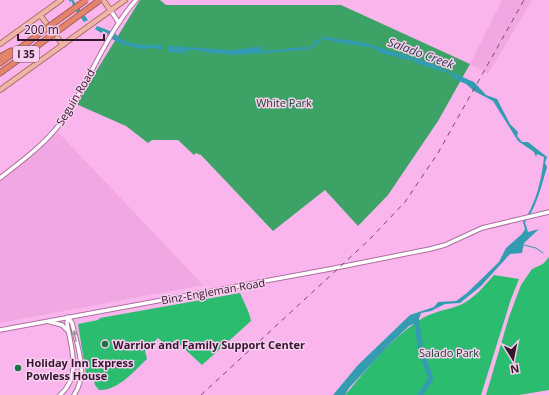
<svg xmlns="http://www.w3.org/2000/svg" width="549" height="395" viewBox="0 0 549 395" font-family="'Open Sans',sans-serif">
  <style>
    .built { fill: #f1a7e2 }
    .green { fill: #2cbc6f }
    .forest { fill: #3da266 }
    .water { fill: #339cb1 }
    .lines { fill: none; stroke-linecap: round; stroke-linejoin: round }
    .stream { stroke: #339cb1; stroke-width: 1 }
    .river { stroke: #339cb1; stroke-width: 5 }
    .minor-casing { stroke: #ad6ea0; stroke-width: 5.5 }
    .major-casing { stroke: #a55e57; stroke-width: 6 }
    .highway-casing { stroke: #a55e57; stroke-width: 7 }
    .minor { stroke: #fff; stroke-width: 3.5 }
    .major { stroke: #efb5a7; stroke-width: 4.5 }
    .highway { stroke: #e4846d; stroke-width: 5 }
    .rail { stroke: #714b6a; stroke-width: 1; stroke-dasharray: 5 5; stroke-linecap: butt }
    .highway-bridge-casing { stroke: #a55e57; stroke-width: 7; stroke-linecap: butt }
    .highway-bridge { stroke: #e4846d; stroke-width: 5 }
    .oneway { fill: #a297a0 }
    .poi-dot { fill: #1e7143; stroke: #f8ceee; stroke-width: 1.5 }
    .labels { text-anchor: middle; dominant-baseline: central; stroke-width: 3; stroke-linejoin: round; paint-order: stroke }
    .shield { fill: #f8ceee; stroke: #6d4f67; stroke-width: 1 }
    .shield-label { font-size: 10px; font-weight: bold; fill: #31182d }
    .street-label { font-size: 11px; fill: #31182d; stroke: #f8ceee }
    .park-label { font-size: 11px; fill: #114728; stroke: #f8ceee }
    .poi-label { font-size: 11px; font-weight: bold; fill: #31182d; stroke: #f8ceee; text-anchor: start }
    .water-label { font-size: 12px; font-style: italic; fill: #1d3c43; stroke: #f8ceee }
  </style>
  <rect width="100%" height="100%" fill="#fab6ec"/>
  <path class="built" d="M502,0H532L488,74L470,64Z
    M58,132L203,285L0,323V181Z"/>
  <path class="green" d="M549,257V390L519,395H486L509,317L521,285L532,269L543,264Z
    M494,275L519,279L511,299L481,395H345C367,369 389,341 418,321C432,311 445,311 460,305C474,299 484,286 494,275Z
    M240,293C244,303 249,310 251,321L202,365L175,340L168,347L158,338L145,351L147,359C134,371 118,391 99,390L95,385L92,374H86L78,324L98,320L100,318Z"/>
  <path class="forest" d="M140,0H160L166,5H341L470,64L438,121L388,195L358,226L325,190L273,231L201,155L196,153L194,155L178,140H152L148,143L126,126L76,104Z"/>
  <path class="water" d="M69,0H73L88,20L84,22L73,7L72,1L70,2Z
    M97,26L115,33C122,45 150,47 161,44L162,49L160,50C154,47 150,49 144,49C132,48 119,43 108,37L107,33L103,31L101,33L95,29Z
    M325,37L362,42L428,62L474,82L486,95L497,99L510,124L518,132L517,136L522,142H528L547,157L545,163L547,167C542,184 536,209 525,222L528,232L539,229L524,243L522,253L510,254L481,286L460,303L445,304L431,311L421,313L418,322L409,326L391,343L349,388L345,395H333L358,365L410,315L434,307L438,302L456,301L467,293L499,262L506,248L522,234L525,229L523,222C536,204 542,178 544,157L537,154L536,157L534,152L518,141L493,101L474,91L466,84L454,79L451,74L415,63L413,60H409L379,53L375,48L341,43L323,39L311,49L268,53L234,55L210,53L195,50L181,51L189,54L168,52L169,46L232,50L265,46L259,50C276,52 293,46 311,47L315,41Z"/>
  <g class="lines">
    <path class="stream" d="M524,245L536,248L543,253"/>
    <path class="river" d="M416,317L421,351L431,379L420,395"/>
    <defs>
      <path id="minor" d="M111,11L119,23
        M0,178C23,160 48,142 65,117C90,80 106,34 136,0
        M68,317L72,323C77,345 89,374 74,395
        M50,322L62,325L67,330
        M0,330L330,269L430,249L445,245L482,228L549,212
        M60,395C82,376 71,348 67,323L68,317"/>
      <path id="major" d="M103,0L111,11
        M40,15L63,45
        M0,44L61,0
        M0,90L125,0"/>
      <path id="highway" d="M0,57L11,51
        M0,63L47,28
        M0,73L52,35"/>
    </defs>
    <use href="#minor" class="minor-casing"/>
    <use href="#major" class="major-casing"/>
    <use href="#highway" class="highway-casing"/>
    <use href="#minor" class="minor"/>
    <use href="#major" class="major"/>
    <use href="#highway" class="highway"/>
    <path class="rail" d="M201,395L369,240L405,202L438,153L524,0"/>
    <defs>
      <path id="highway-bridge" d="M47,28L86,0
        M52,35L100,0"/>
    </defs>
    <use href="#highway-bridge" class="highway-bridge-casing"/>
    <use href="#highway-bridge" class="highway-bridge"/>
  </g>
  <defs><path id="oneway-solid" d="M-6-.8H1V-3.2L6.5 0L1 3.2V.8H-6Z"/></defs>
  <use class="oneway" href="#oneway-solid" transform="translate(75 336) rotate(-101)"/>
  <g class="poi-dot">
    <circle cx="105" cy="344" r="4"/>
    <circle cx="18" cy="368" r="4"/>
  </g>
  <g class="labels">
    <rect class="shield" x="13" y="46" width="26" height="16" rx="3"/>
    <g class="shield-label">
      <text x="26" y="54">I 35</text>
    </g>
    <g class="street-label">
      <text transform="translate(75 97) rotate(-59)">Seguin Road</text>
      <text transform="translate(213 291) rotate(-10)">Binz-Engleman Road</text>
    </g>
    <g class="park-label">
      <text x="284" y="102">White Park</text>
      <text x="449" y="352">Salado Park</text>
    </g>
    <g class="poi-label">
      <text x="113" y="344">Warrior and Family Support Center</text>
      <text x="26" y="362">Holiday Inn Express<tspan x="26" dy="13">Powless House</tspan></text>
    </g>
    <g class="water-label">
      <text transform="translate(421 53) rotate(20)">Salado Creek</text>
    </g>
  </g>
  <g transform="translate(513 359) rotate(170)" stroke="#f8ceee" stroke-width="3" paint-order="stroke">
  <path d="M0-3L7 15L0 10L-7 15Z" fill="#31182d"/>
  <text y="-6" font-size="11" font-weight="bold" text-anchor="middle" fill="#31182d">N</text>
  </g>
  <path d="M18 34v6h86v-6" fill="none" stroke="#31182d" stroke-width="2"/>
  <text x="24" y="34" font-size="12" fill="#31182d" stroke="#f8ceee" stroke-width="3" paint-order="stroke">200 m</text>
</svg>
